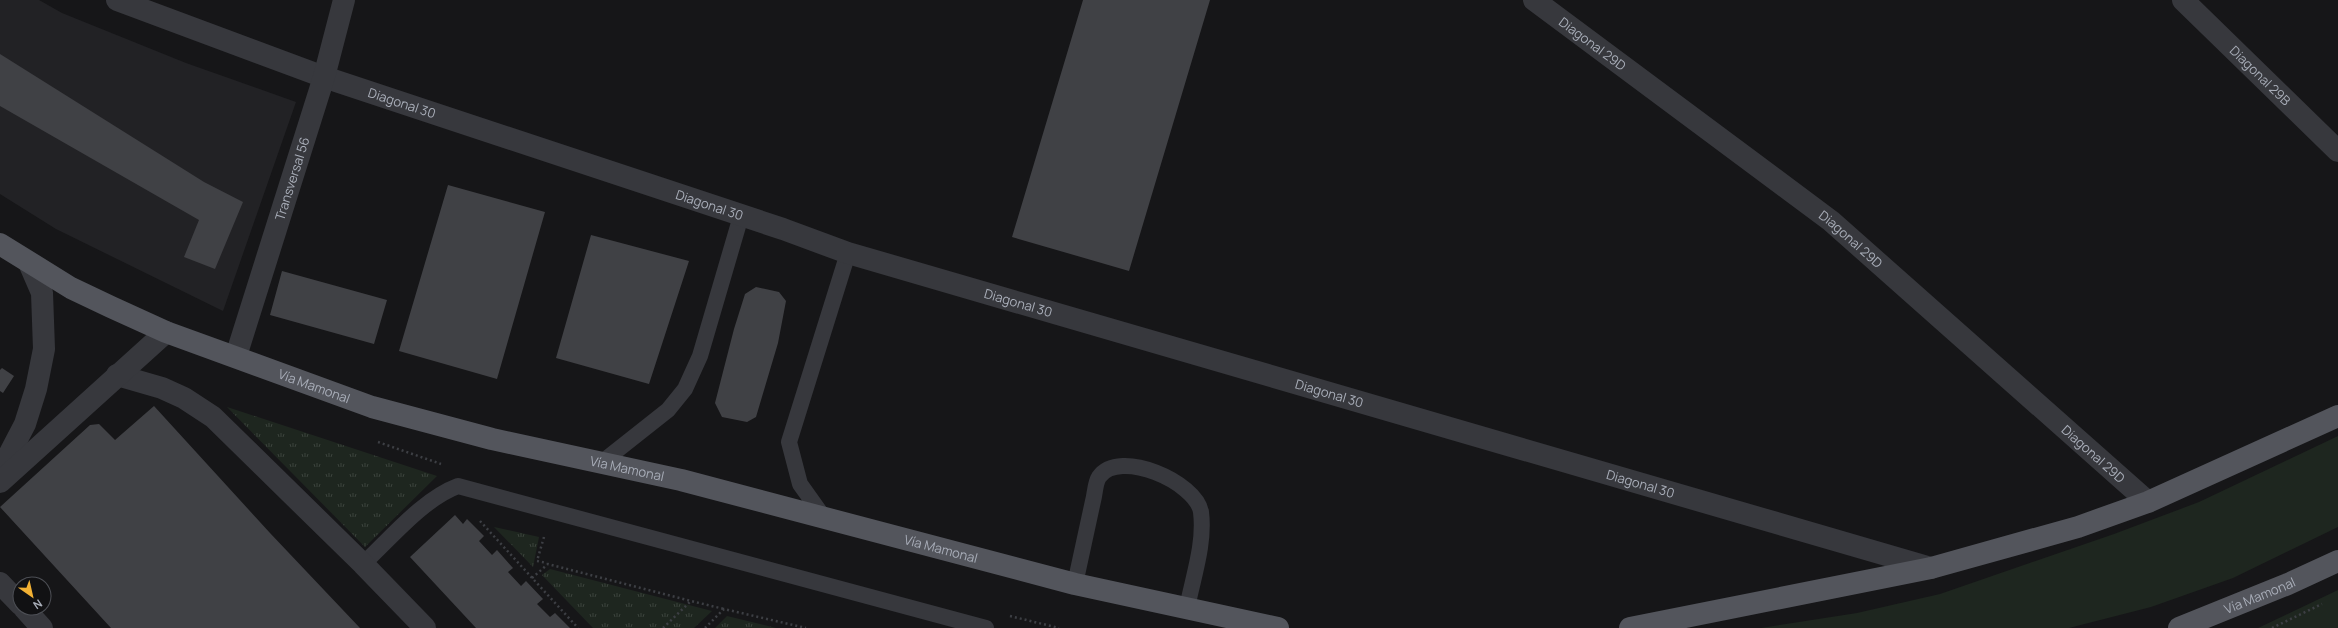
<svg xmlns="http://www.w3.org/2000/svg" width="2338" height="628" viewBox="0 0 2338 628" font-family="Manrope,sans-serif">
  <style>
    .built { fill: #222225 }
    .grass { fill: #1e261f }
    .park { fill: url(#park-tufts) }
    .building { fill: #404145 }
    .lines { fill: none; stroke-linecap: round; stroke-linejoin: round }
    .path { stroke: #3d3f44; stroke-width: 2.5; stroke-dasharray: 2 3; stroke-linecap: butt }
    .lane { stroke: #37383d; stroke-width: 16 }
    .street { stroke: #37383d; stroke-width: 22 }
    .primary { stroke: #53555c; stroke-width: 22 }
    .labels { text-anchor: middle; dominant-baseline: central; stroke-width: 3; stroke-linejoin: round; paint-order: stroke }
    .street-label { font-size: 13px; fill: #a8adb8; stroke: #111113 }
  </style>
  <defs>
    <pattern id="park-tufts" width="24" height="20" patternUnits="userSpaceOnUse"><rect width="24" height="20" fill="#1e261f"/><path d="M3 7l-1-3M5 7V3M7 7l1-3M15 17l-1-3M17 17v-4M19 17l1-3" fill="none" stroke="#3c433d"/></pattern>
  </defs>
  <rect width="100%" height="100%" fill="#161618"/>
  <path class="built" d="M0,0H39L62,13L186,63L296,102L223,311L56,229L0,194Z"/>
  <path class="grass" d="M2338,436V527L2233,578L2151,607L2069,628H1761L1857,613L1940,594L2114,534L2199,502Z
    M2338,590V628H2258Z"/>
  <path class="park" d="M227,407L437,476L365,547Z
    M494,527L539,537L533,567Z
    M550,569L712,611L694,628H593L542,575Z
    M727,616L776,628H715Z"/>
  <path class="building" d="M1083,0H1210L1129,271L1012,237Z
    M0,54L204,182L243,202L215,269L184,257L199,220L0,106Z
    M448,185L545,212L497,379L399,351Z
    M591,235L689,261L649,384L556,358Z
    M282,271L387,300L374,344L270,315Z
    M756,287L779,292L786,301L778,343L756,417L747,422L722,417L715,403L734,329L745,294Z
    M2,368L14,376L3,393L0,391V370Z
    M154,406L270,533L360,628H111L0,507L90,425L99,424L115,440Z
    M455,515L463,524L467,519L484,536L479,541L492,555L497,550L513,568L508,572L521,586L526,581L543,599L537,604L550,617L555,613L570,628H476L410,557Z"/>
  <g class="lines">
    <path class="path" d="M378,442L441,464
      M480,521L578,628
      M544,537L537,561L547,563
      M532,578L548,564L691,601
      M1010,616L1059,628
      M663,628L691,601L724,609
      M705,628L724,609L806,628
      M2272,628L2322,604"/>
    <path class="lane" d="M601,463L668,410L685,389L700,356L741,216
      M825,519L800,484L789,442L848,253
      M363,564C391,538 423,499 458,486L986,628
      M1075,584C1081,556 1087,529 1093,501C1095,494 1095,483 1099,477C1119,448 1196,482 1201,512C1205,544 1193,577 1187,608"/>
    <g class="street">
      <path id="s1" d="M117,0L324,77L783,229L848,253L1931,568"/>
      <path id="s2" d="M1534,0L1831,221L2148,502"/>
      <path id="s3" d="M2183,0L2338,151"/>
      <path id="s4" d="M236,356L324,77L344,0"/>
      <path d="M117,375L162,388L184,398L213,417L363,564L425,628"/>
      <path d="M0,472L25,424L36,389L44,349L42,293L29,263"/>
      <path d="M0,482L166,332"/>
      <path d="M0,583L20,604"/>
      <path d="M24,608L42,628"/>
    </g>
    <g class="primary">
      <path id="s5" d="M0,244L71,288L111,307L166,332L372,407L492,439L681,480L1075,584L1278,628"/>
      <path d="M1630,628L1931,568L2078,527L2148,502L2338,416"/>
      <path id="s6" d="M2179,628L2288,584L2338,561"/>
    </g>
  </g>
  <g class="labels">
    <g class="street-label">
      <text stroke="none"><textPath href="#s2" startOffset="73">Diagonal 29D</textPath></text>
      <text stroke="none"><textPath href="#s3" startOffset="108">Diagonal 29B</textPath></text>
      <text stroke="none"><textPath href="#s1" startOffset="303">Diagonal 30</textPath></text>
      <text stroke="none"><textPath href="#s4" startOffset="186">Transversal 56</textPath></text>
      <text stroke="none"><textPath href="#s1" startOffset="627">Diagonal 30</textPath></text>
      <text stroke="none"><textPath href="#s2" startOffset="397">Diagonal 29D</textPath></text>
      <text stroke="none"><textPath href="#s1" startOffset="951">Diagonal 30</textPath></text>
      <text stroke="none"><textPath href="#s5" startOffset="346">Vía Mamonal</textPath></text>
      <text stroke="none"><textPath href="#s1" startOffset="1275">Diagonal 30</textPath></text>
      <text stroke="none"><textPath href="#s2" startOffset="721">Diagonal 29D</textPath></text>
      <text stroke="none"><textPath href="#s5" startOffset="670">Vía Mamonal</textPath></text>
      <text stroke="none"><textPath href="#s1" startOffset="1599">Diagonal 30</textPath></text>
      <text stroke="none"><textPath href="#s5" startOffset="994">Vía Mamonal</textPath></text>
      <text stroke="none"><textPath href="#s6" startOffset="87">Vía Mamonal</textPath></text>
    </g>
  </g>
  <g transform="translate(32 596) rotate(146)"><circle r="19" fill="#111113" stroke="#4d4f55"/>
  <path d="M0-3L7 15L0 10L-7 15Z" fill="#f2b134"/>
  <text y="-6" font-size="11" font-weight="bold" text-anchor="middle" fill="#a8adb8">N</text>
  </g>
</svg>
